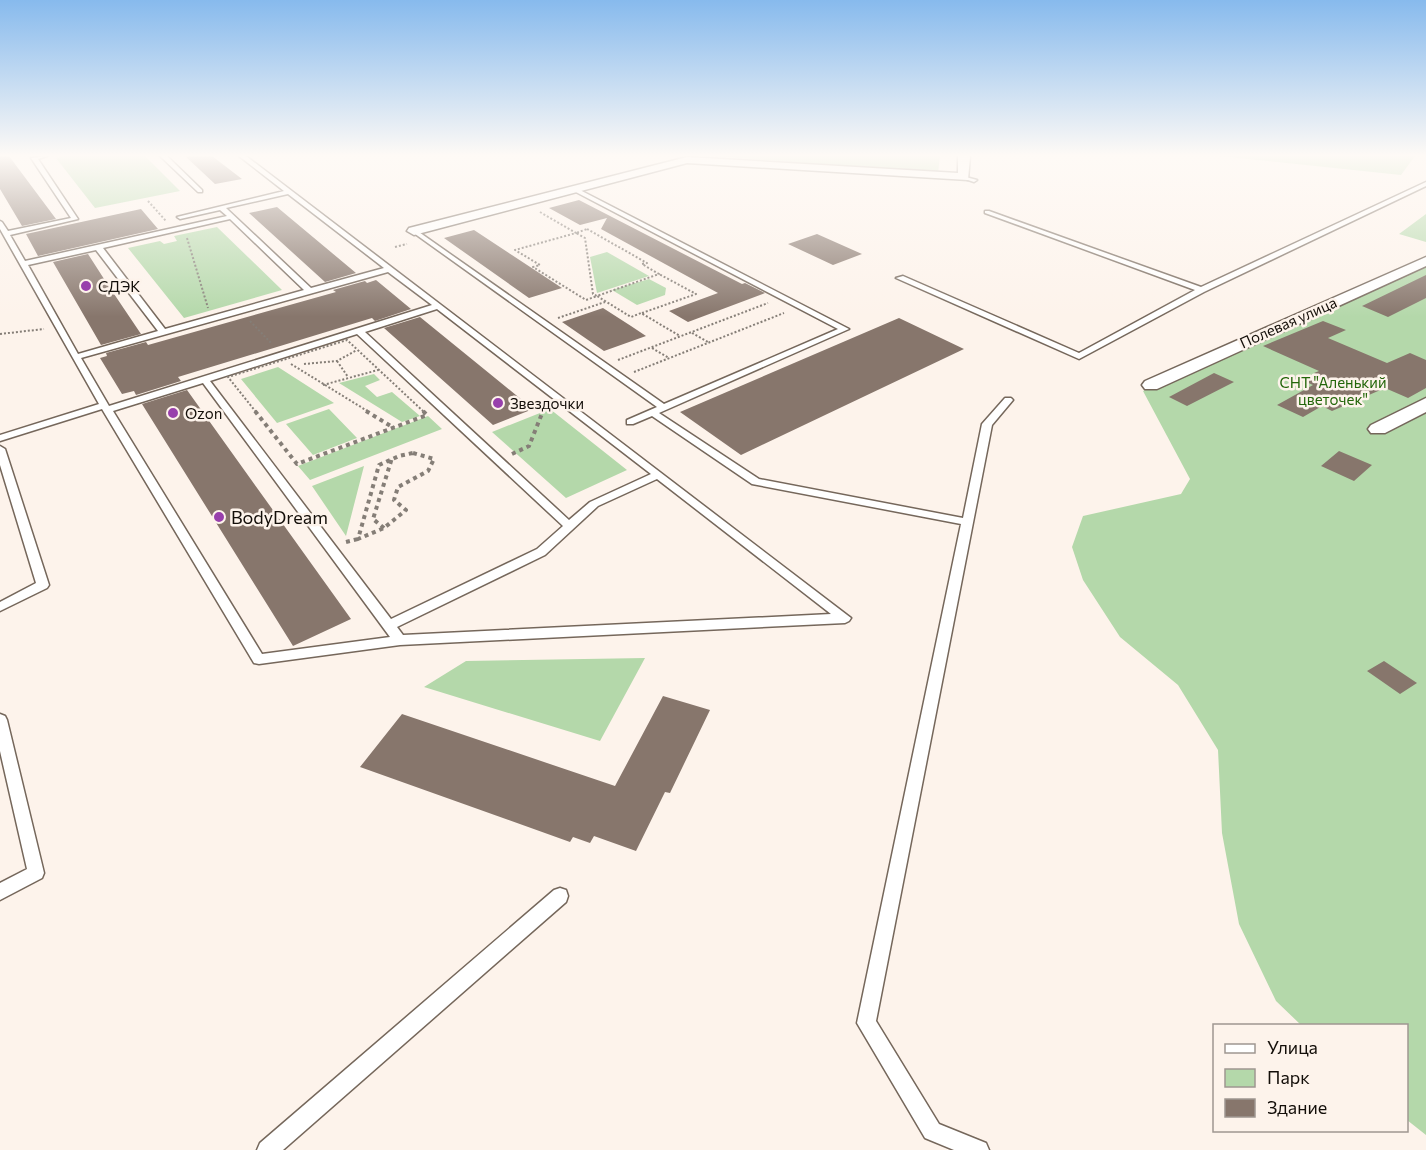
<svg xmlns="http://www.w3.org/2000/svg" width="1426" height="1150" viewBox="0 0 1426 1150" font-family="Commissioner,sans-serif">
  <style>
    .green { fill: #b4d8aa }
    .building { fill: #87766c }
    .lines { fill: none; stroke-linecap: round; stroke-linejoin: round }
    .service-casing { stroke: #75675b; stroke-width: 3 }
    .minor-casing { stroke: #75675b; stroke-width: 3 }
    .path-far1 { stroke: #857e77; stroke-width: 2; stroke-dasharray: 2 2; stroke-linecap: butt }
    .path { stroke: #857e77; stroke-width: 4; stroke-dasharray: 4 4; stroke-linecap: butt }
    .service { fill: #fff; fill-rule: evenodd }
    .minor { fill: #fff; fill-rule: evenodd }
    .poi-dot { fill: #9840ac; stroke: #fdf3eb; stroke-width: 2 }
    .labels { text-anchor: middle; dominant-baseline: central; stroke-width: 5; stroke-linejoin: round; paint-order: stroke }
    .far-poi-label { font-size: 15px; fill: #130e09; stroke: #fdf3eb; text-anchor: start }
    .far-street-label { font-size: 15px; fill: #130e09; stroke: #fdf3eb }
    .far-park-label { font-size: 15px; fill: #23660a; stroke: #fdf3eb }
    .poi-label { font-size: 18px; fill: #130e09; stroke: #fdf3eb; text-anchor: start }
  </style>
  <rect width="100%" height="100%" fill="#fdf3eb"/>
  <path class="green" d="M65,156H145L180,191L95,208L56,158Z
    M713,156H940L938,173Z
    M1219,156H1415L1401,175Z
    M1426,214V242L1399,234Z
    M217,227L282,290L184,318L128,248L160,241L164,244L177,241L174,236Z
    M607,252L649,276L597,293L590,257Z
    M1426,256V1135L1407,1120L1406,1026L1301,1025L1276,1001L1239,924L1222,833L1218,750L1178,685L1120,637L1083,580L1072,547L1083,516L1181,494L1190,479L1143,391Z
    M649,279L666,288L665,295L637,305L612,290Z
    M278,367L334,403L277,423L241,379Z
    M374,374L380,380L365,386L377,397L392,392L420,416L402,422L339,383Z
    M329,409L357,438L313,455L286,424Z
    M550,409L627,470L566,498L492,432Z
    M428,416L442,429L310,480L298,466Z
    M364,466L346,536L312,486Z
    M645,658L600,741L424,687L466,661Z"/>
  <path class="building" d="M0,156H9L56,219L22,226L0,189Z
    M185,156H212L242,179L215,184Z
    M579,200L742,284L745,283L765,293L688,322L669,311L718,293L601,229L607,218L580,225L549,208Z
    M277,207L356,273L325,282L249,213Z
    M141,209L158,229L38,256L26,234Z
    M474,230L562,288L529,298L444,238Z
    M817,234L862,254L833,265L788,244Z
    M88,254L106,282L141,334L101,345L53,262Z
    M1426,275V298L1388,317L1362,306Z
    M376,280L411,309L375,321L372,318L178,377L181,381L136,395L134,391L122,394L100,358L107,356L106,353L146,342L148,345L336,292L333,290L365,281L367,283Z
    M603,308L631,326L646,336L604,351L562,322Z
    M420,317L495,378L533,409L493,425L384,328Z
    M899,318L964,349L741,455L680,412Z
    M1323,321L1346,330L1328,338L1387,363L1410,353L1426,360V388L1408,398L1385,388L1332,411L1322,406L1303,417L1277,405L1313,385L1304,381L1318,375L1314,373L1319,371L1263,346Z
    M1214,373L1234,382L1187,406L1169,397Z
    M187,390L265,499L351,619L293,646L142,404Z
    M1339,451L1372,465L1354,481L1321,466Z
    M1384,661L1417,683L1400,694L1367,671Z
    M663,696L710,710L670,793L665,792L636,851L594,836L590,843L573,837L570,842L360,767L402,714L615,786Z"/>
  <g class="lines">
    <defs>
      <path id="service" d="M47,156L38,159L78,219L10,235L25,261L227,216L220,210L180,219L177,217L284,191L239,156H246L851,618L849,621L845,623L400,645L259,664L254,663L102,409L0,441V435L99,404L0,229V221L2,222L8,231L71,218L31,158ZM288,194L384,268L311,288L226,208ZM230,219L304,290L165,329L103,248ZM96,250L158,331L78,354L28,265ZM388,272L432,305L109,406L81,358ZM437,309L651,474L590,502L569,520L365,332ZM357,334L563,526L537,549L391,619L210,381ZM203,383L390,637L262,654L113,411ZM657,479L831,614L403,635L397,627L545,555L598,506Z
        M160,156H167L202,190V192H198Z
        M962,176L977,180L974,182L962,178Z
        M1426,182V186L1204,292L1079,359L896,278L903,276L1079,353L1195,290L985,213V211H989L1201,287Z
        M572,188H576L849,329L659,413L759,479L963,518L982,424L1005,398H1011L1013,400L992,425L876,1021L939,1124L986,1143L989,1150H954L925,1138L857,1023L961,524L752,484L652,416L633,424H627V420L657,407L411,231L416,230L664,404L838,329L572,190Z
        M0,446L5,449L49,585L47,588L0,611V602L36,583L0,465Z
        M0,714L5,716L7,720L44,873L42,878L0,900V883L27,869L0,751Z
        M560,888L566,890L568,896L566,902L283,1150H257L260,1143L554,890Z"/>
      <path id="minor" d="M958,156H970L968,180L687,163L414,235L407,231L409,228L687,157L958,173Z
        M1426,257V266L1157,389H1145L1142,385L1145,381Z
        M1426,398V412L1385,433H1371L1368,429L1371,425Z"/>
    </defs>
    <use href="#service" class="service-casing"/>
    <use href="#minor" class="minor-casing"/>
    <path class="path-far1" d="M148,201L166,221
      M540,212L576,233L515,250L540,265L533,267L586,300L597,296L631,317L641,313L680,336
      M587,229L647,263L642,264L659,274L597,296L593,294L585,238L576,233Z
      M187,238L208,308
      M395,247L407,244
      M642,313L696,294L659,274
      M558,318L605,302
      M250,321L272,344
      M692,333L708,342
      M0,334L44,329
      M652,348L669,358
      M618,360L768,303
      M337,361L348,377
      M291,364L369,412
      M304,364L337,361L357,350
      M634,372L784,313
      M323,385L378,370
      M256,412L228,377L347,340L424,412
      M543,412L544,409"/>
    <path class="path" d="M255,411L297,464L427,415L423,411
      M366,411L394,428
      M413,453L434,459L428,471L398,487L394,500L406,510L384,528L358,539L379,465L399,456Z
      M512,454L529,446L543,411
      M384,528L373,519L392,458
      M346,542L358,539"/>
    <use href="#service" class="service"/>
    <use href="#minor" class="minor"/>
  </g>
  <linearGradient id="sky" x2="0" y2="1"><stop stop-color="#87baed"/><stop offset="0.49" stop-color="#fefaf6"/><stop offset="1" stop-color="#fefaf6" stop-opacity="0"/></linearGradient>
  <rect width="1426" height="317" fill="url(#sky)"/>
  <g class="poi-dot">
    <circle cx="86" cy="286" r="6"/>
    <circle cx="498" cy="403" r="6"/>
    <circle cx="173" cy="413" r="6"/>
    <circle cx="219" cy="517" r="6"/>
  </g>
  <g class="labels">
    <g class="far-poi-label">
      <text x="98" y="286">СДЭК</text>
      <text x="510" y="403">Звездочки</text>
      <text x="185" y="413">Ozon</text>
    </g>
    <g class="far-street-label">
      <text transform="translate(1288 322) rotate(-24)">Полевая улица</text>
    </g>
    <g class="far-park-label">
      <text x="1333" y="382">СНТ "Аленький<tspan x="1333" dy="17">цветочек"</tspan></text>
    </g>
    <g class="poi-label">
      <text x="231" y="517">BodyDream</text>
    </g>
  </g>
  <rect x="1213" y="1024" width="195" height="108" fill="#fdf3eb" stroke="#9f9791" stroke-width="1.5"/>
  <rect x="1225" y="1044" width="30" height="9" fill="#ffffff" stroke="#9f9791" stroke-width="1.5"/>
  <text x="1267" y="1054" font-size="18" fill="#130e09">Улица</text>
  <rect x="1225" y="1069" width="30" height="18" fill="#b4d8aa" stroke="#9f9791" stroke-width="1.5"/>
  <text x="1267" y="1084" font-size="18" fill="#130e09">Парк</text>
  <rect x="1225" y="1099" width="30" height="18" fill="#87766c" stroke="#9f9791" stroke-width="1.5"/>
  <text x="1267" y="1114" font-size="18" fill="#130e09">Здание</text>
</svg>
